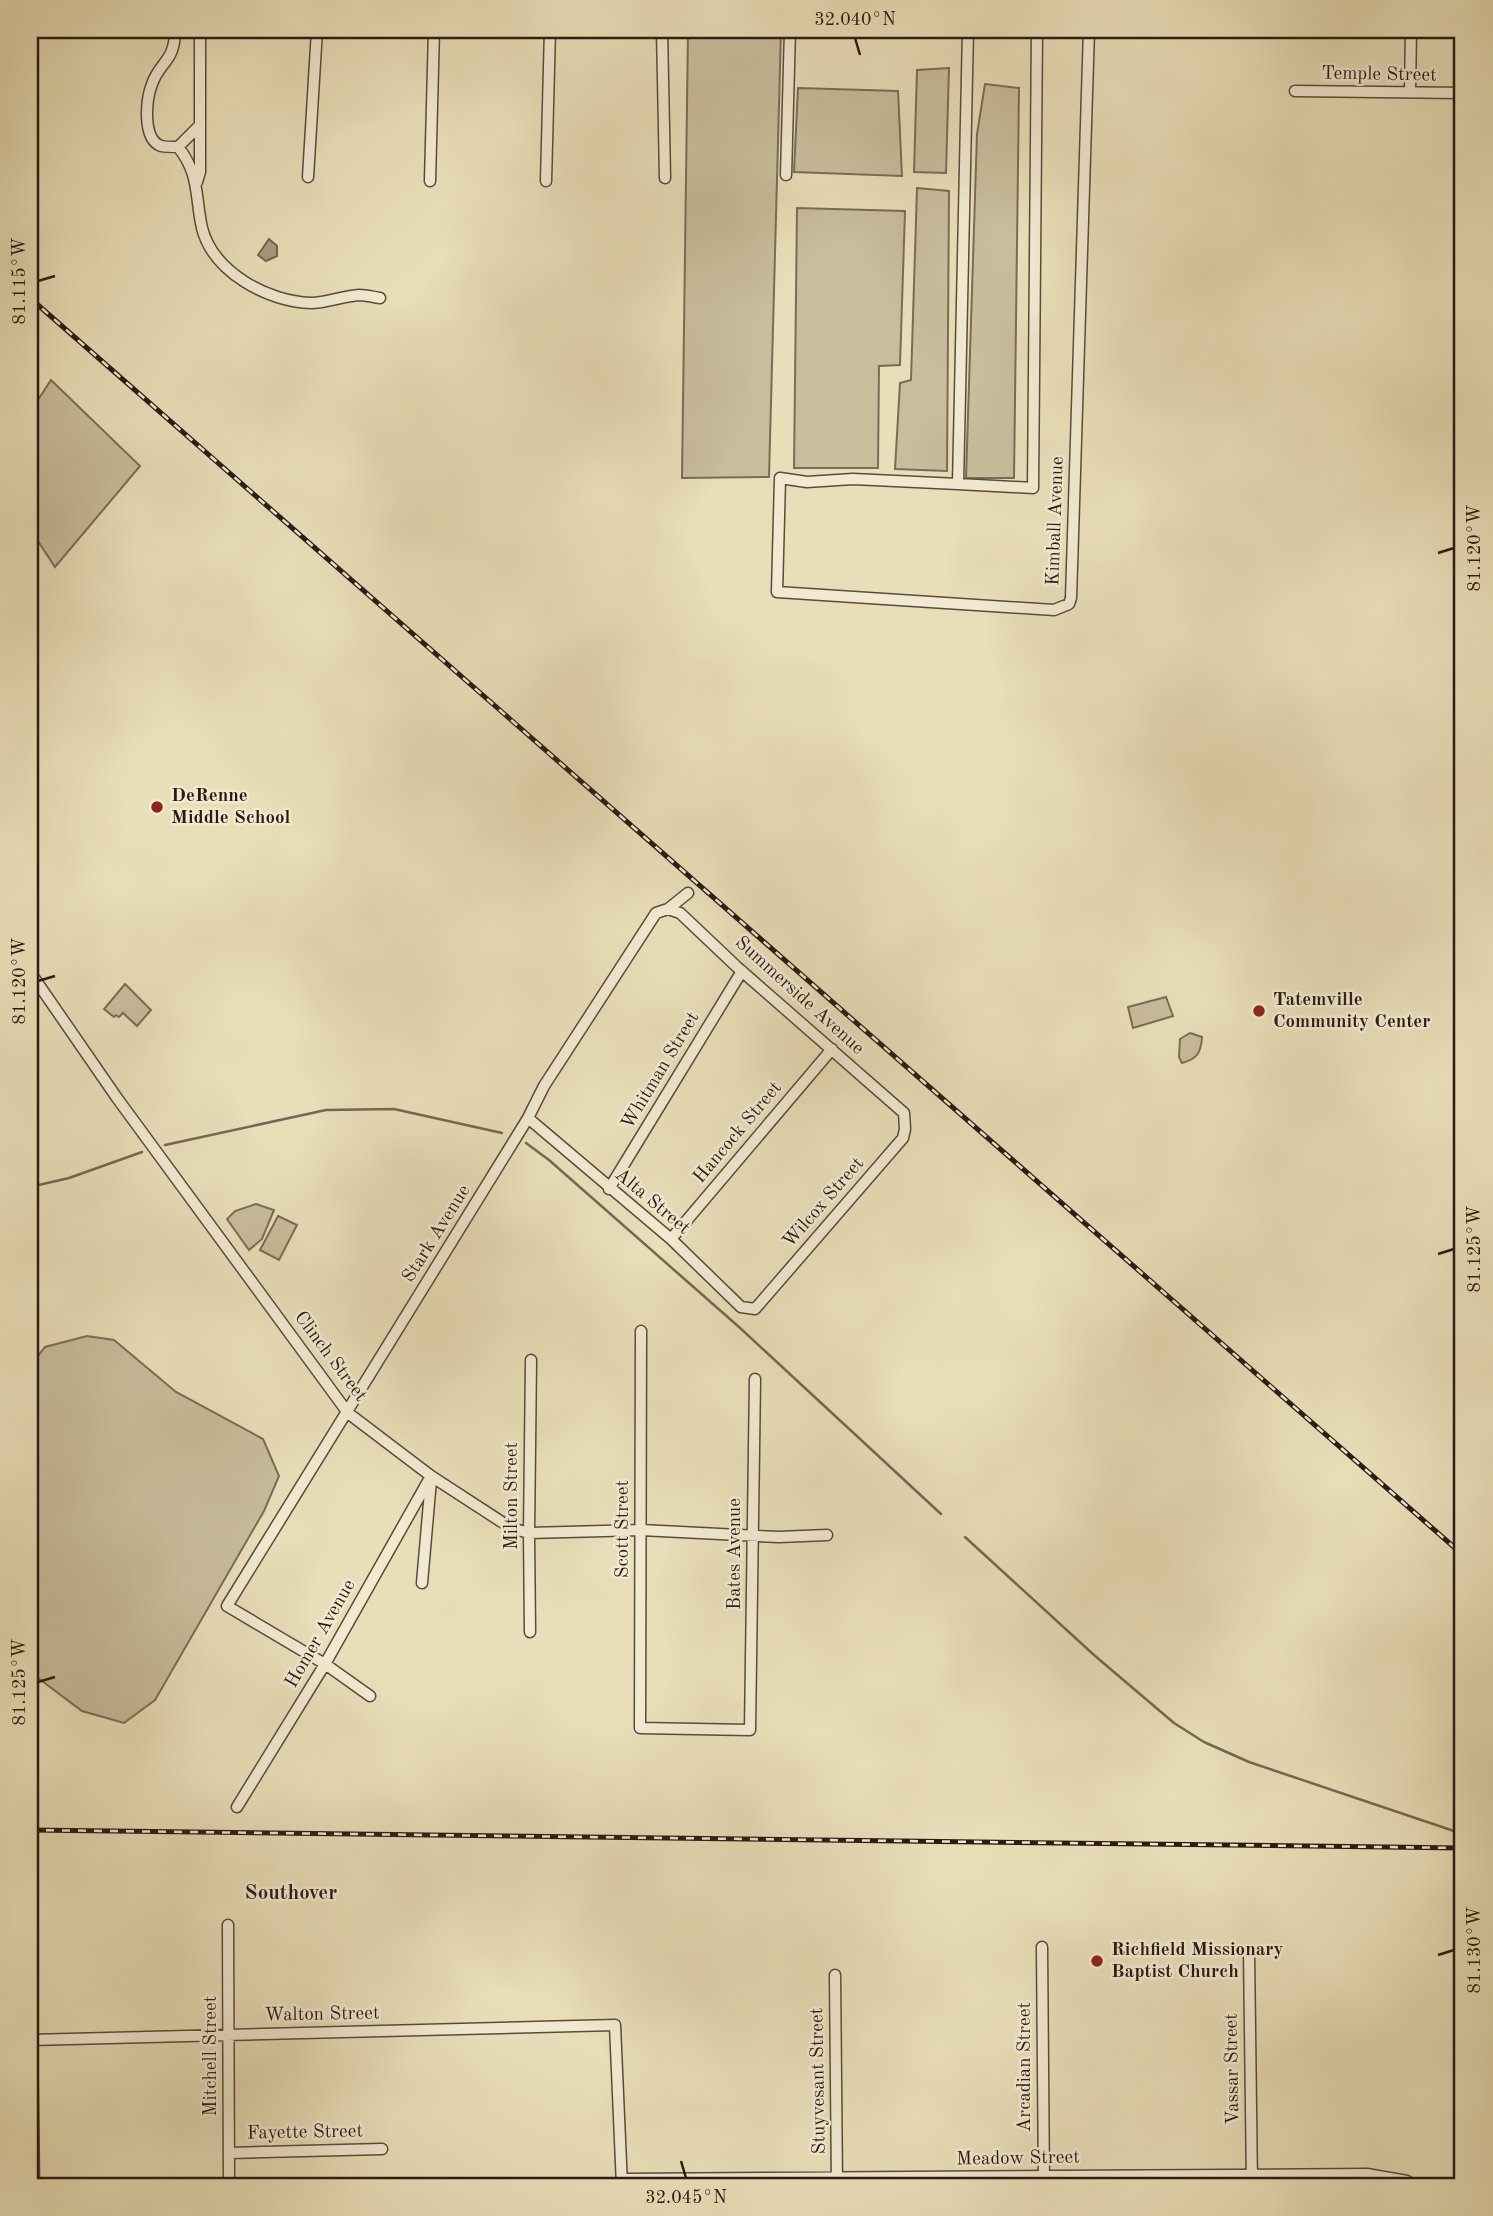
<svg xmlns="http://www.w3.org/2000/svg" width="1493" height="2216" viewBox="0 0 1493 2216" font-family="'Old Standard TT',serif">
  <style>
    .green { fill: #c9bd9c; stroke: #7a6c58; stroke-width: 2 }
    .water { fill: #a89b80; stroke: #766754; stroke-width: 2 }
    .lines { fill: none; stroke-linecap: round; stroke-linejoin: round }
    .stream { stroke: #766754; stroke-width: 2.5 }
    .minor-casing { stroke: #5a4b3c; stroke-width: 13 }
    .minor { stroke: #f1ead1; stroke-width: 10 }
    .rail-casing { stroke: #2b1a13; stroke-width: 5 }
    .rail { stroke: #f1ead1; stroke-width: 2.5; stroke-dasharray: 8; stroke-linecap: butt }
    .ticks { fill: none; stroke: #2b1a13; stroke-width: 2.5 }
    .poi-dot { fill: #8f2418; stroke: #f1ead1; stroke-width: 2.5 }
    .labels { text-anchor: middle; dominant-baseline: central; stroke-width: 5; stroke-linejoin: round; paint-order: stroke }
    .street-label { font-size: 19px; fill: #2b1a13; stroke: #f1ead1 }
    .poi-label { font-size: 19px; font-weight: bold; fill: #2b1a13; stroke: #f1ead1; text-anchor: start }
    .neighbourhood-label { font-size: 21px; font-weight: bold; fill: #2b1a13; stroke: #f1ead1 }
    .neatline { fill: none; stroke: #2b1a13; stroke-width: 2.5 }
    .ticks-label { font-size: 18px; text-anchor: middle; fill: #2b1a13 }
  </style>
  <rect width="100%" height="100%" fill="#e9deb8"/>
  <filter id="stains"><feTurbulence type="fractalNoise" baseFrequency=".00286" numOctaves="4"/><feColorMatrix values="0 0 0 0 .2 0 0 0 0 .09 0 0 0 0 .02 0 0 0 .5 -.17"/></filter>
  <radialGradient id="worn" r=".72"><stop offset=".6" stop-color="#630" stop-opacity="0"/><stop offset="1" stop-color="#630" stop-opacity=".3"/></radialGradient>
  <path class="green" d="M688,30H781L769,477L682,478Z
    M949,68L946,173L914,172L917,70Z
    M985,84L1019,88L1014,478H966L977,134Z
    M798,88L898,91L902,176L794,172Z
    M917,188L949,191L947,471L895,469L900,383L911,380Z
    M797,208L905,211L900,365L879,366L878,468H794Z
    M51,380L140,466L55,567L30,529V412Z
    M125,984L151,1010L137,1026L123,1013L119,1017L116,1015L114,1017L104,1009Z
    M1166,997L1173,1016L1133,1028L1128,1007Z
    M1190,1033L1202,1037C1201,1053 1197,1059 1182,1063L1179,1057L1180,1039Z
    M256,1204L274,1210L262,1239L249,1250L227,1219L235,1211Z
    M278,1216L297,1225L279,1260L260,1250Z
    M87,1336L114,1340L176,1392L263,1439L279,1476L264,1511L155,1700L124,1723L82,1711L30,1672V1366L45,1347Z"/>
  <path class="water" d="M269,239L277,246V256L266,261L258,255Z"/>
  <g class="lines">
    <path class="stream" d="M526,1143L549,1160L739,1327L941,1514
      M165,1145L326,1110L394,1109L502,1133
      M30,1187L69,1178L142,1152
      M965,1537L1094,1655L1174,1723L1204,1742L1249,1762L1454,1831"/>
    <defs>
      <path id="minor" d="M175,30C175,62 160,61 152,84C146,100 142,139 161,146C166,147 173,147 178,147C200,174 195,197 202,228C213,272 268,302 311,303C327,303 343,296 359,295C366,295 373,297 380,298
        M537,30H584
        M662,30L665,178
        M968,30L958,484L853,479L807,482L780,478L777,592L1054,610L1069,604L1071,598L1089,30
        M1295,91L1463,93
        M1410,92L1411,30
        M178,147L199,126
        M786,175L790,30
        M308,177L317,30
        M430,181L434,30
        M546,181L550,30
        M197,182L200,172V30
        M958,484L1033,488L1037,30
        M30,972L117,1098L348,1413L431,1476L511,1528L529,1533L641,1530L779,1537L827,1535
        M528,1118L671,1239L741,1307L755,1309L903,1138L905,1129L904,1113L737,967L680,913L668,909
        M609,1189L742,971
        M671,1239L832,1049
        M641,1331L640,1728L750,1730L755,1379
        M422,1583L431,1480
        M530,1632L529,1533L531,1360
        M370,1696L325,1664L227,1606L528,1118L544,1086L656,913L668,909L688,893
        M237,1807L325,1664L431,1476
        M228,1925L229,2186
        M1042,1947L1044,2186
        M1249,1951L1252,2186
        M835,1975L837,2186
        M30,2040L615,2025L622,2186
        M32,2040L34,2186
        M230,2153L382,2149
        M622,2179L1367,2174L1407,2181L1411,2186"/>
    </defs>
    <use href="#minor" class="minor-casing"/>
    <use href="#minor" class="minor"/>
    <defs>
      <path id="rail" d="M30,298L1463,1555
        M30,1830L1463,1848"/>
    </defs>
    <use href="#rail" class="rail-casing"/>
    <use href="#rail" class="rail"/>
  </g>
  <path class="ticks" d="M855,38L860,55M38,281L55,276M1438,553L1454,548M38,981L55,976M1438,1254L1454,1249M38,1682L55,1677M1438,1955L1454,1950M681,2161L686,2178"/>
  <g class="poi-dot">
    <circle cx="157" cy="807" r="7"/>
    <circle cx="1259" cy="1011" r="7"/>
    <circle cx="1097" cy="1961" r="7"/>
  </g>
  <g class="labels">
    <g class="street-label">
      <text transform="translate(1379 75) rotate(1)">Temple Street</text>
      <text transform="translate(1056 521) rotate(-88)">Kimball Avenue</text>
      <text transform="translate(799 996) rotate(42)">Summerside Avenue</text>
      <text transform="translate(661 1071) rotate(-59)">Whitman Street</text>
      <text transform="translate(738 1133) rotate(-50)">Hancock Street</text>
      <text transform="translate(652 1202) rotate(40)">Alta Street</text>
      <text transform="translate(824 1203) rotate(-49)">Wilcox Street</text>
      <text transform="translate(437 1234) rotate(-58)">Stark Avenue</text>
      <text transform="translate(330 1357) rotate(53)">Clinch Street</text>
      <text transform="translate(512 1496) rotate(-90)">Milton Street</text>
      <text transform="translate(623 1529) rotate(-90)">Scott Street</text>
      <text transform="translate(735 1554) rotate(-90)">Bates Avenue</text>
      <text transform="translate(321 1634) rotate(-60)">Homer Avenue</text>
      <text transform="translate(322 2015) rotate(-1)">Walton Street</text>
      <text transform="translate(211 2056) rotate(-90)">Mitchell Street</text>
      <text transform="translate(1025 2067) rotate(-90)">Arcadian Street</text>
      <text transform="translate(1233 2069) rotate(-91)">Vassar Street</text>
      <text transform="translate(819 2081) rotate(-91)">Stuyvesant Street</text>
      <text transform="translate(305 2133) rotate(-1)">Fayette Street</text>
      <text transform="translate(1018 2159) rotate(-1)">Meadow Street</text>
    </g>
    <g class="poi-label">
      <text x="171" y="796">DeRenne<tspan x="171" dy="22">Middle School</tspan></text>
      <text x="1273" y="1000">Tatemville<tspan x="1273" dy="22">Community Center</tspan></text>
      <text x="1111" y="1950">Richfield Missionary<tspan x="1111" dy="22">Baptist Church</tspan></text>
    </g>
    <g class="neighbourhood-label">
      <text x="291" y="1893">Southover</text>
    </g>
  </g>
  <rect width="1493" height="2216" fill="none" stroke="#e9deb8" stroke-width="77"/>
  <rect x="38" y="38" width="1416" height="2140" class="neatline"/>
  <g class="ticks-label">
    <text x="855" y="25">32.040°N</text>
    <text transform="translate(19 281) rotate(-90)" y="6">81.115°W</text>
    <text transform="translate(1474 548) rotate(-90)" y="6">81.120°W</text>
    <text transform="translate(19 981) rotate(-90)" y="6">81.120°W</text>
    <text transform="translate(1474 1249) rotate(-90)" y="6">81.125°W</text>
    <text transform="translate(19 1682) rotate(-90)" y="6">81.125°W</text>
    <text transform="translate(1474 1950) rotate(-90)" y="6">81.130°W</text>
    <text x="686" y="2203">32.045°N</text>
  </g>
  <rect width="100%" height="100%" filter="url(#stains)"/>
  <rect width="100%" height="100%" fill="url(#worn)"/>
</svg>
